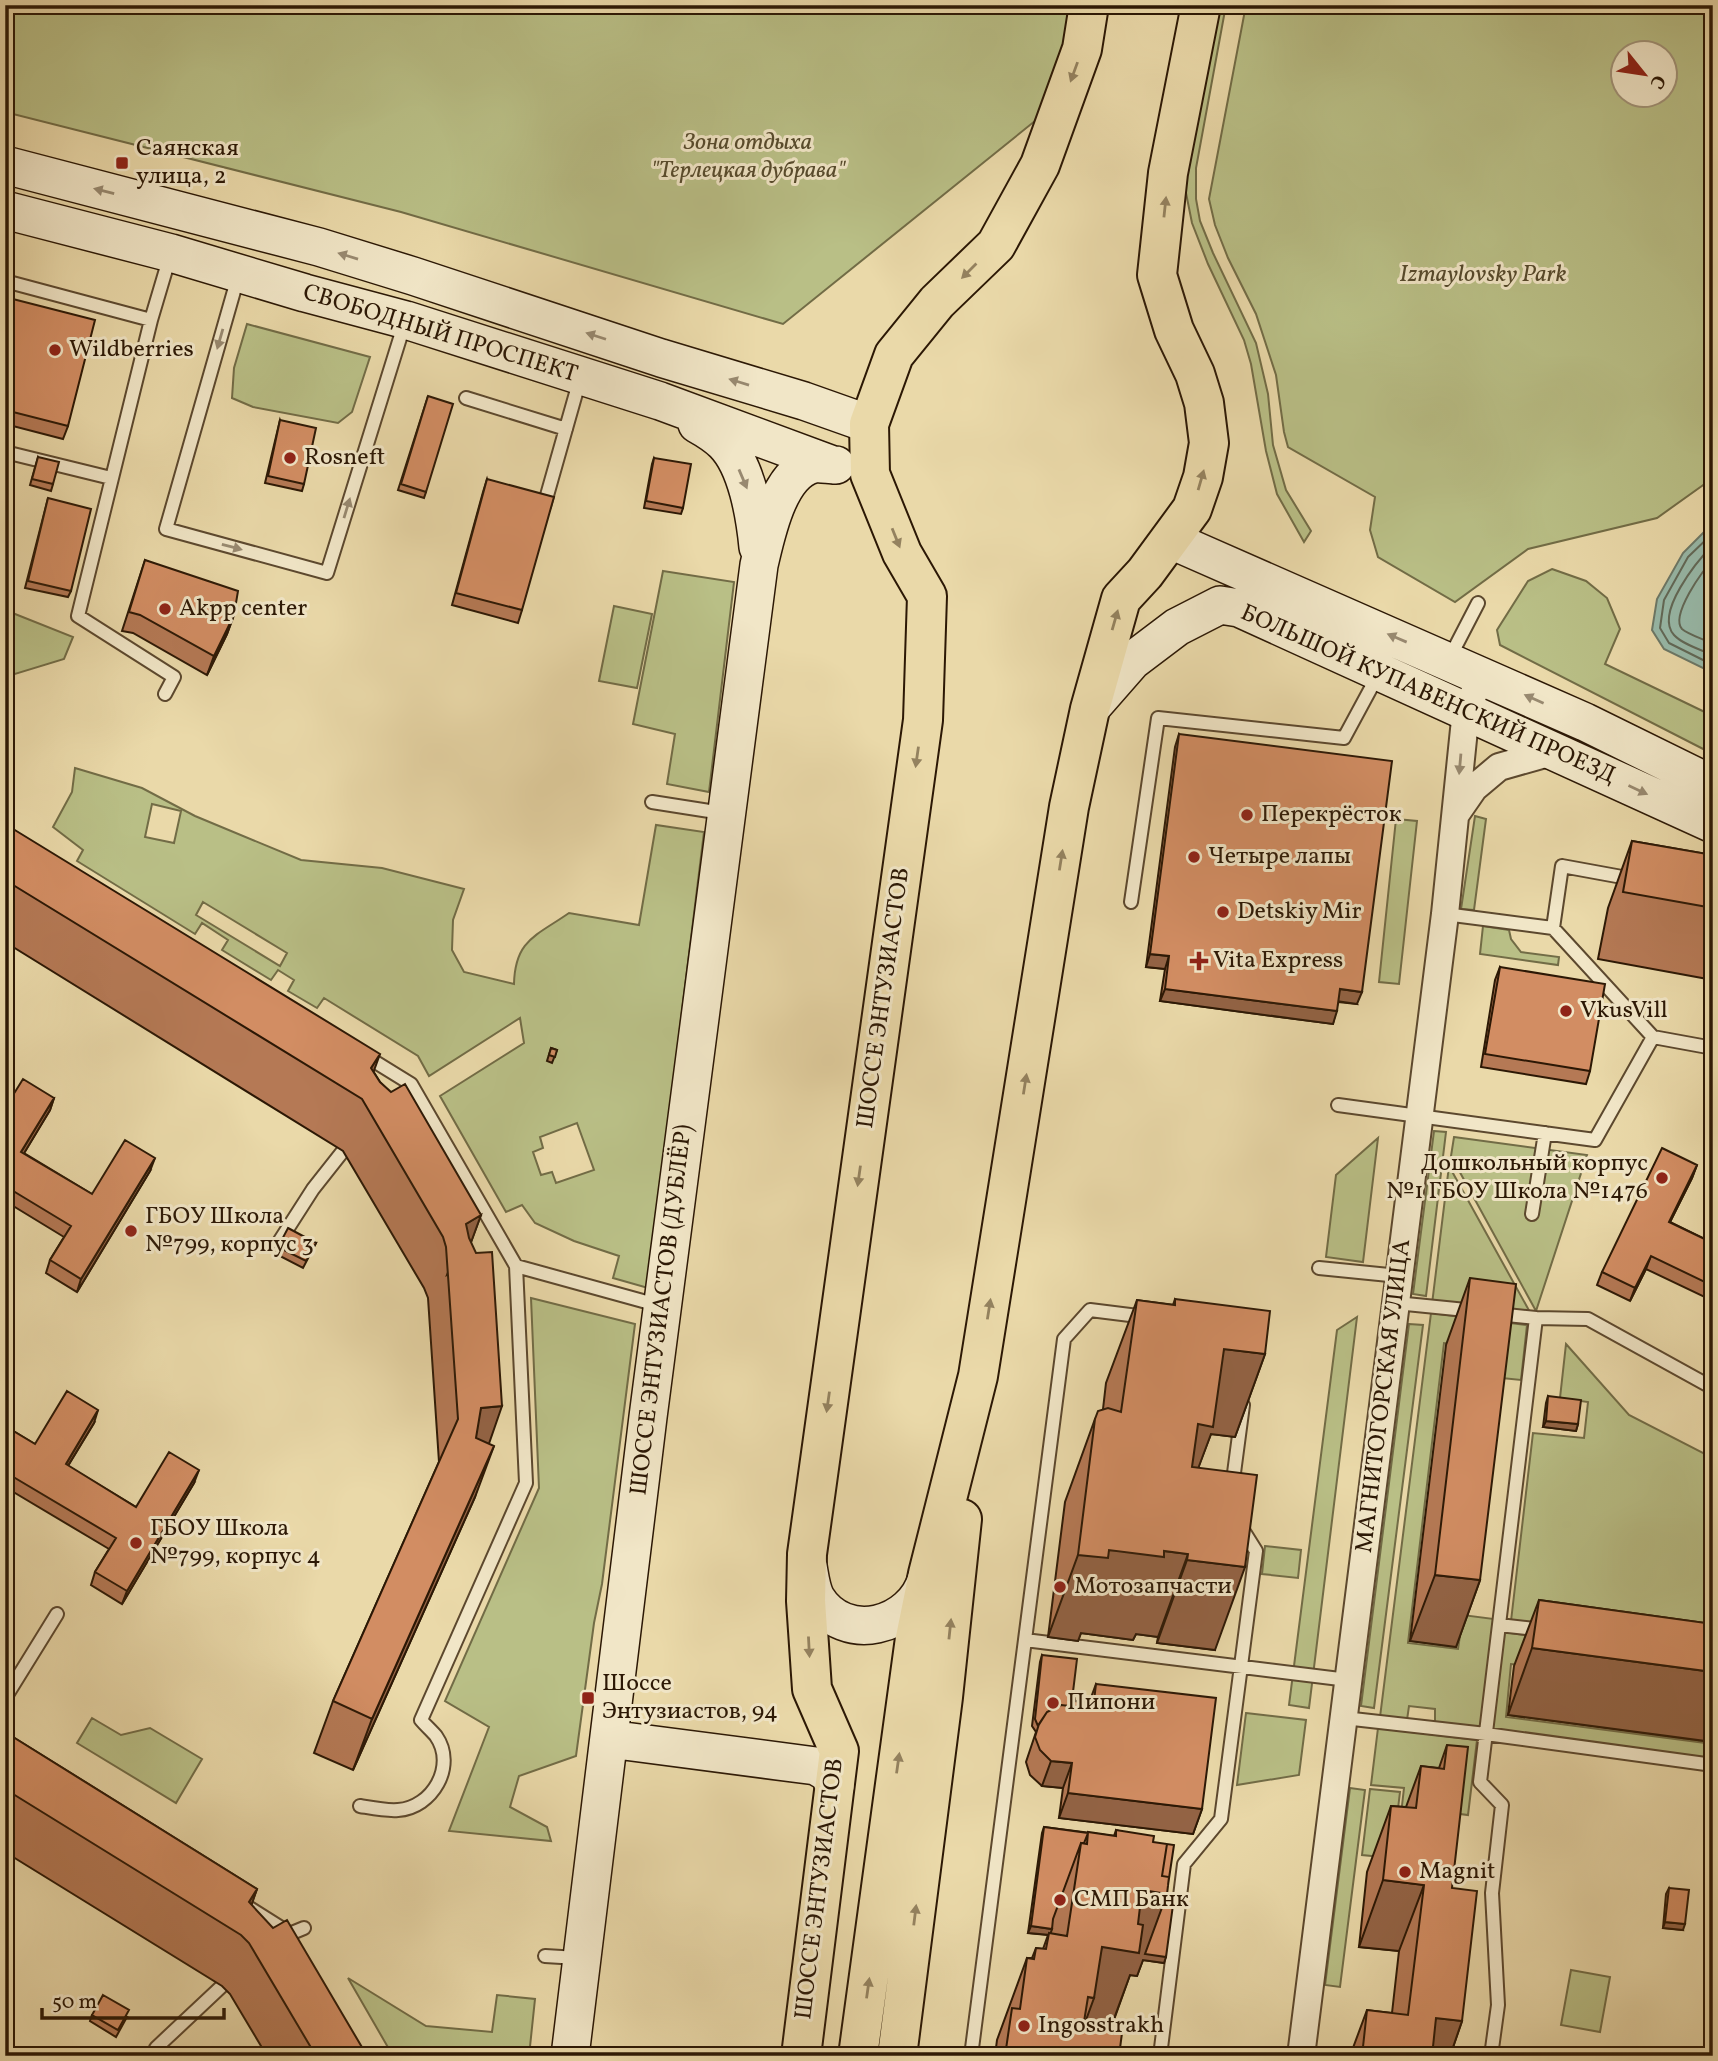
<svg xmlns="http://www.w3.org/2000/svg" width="1718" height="2061" viewBox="0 0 1718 2061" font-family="Vollkorn,serif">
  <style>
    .green { fill: #b9bf86; stroke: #726c46; stroke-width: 2; fill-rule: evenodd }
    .water { fill: #98baaa; stroke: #6d7968; stroke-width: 2 }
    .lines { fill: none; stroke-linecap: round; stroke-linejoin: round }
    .shore { stroke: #626958; stroke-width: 2 }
    .lane-casing { stroke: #5c482e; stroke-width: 16 }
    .street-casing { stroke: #5c482e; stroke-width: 30 }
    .secondary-casing { stroke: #2c1805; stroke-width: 40 }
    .primary-casing { stroke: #2c1805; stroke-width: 42 }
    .lane { stroke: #f1e6c7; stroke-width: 12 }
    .street { stroke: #f1e6c7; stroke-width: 26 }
    .secondary { stroke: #f1e6c7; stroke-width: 37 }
    .primary { stroke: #ead9a9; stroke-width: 38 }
    .wall { fill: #b57955; stroke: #2c1805; stroke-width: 2 }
    .shaded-wall { fill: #936345; stroke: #2c1805; stroke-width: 2 }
    .building { fill: #d28d63; stroke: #2c1805; stroke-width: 2 }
    .oneway { fill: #94825f }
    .oneway2 { fill: #988970 }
    .poi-dot { fill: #8f2418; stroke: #f1e6c7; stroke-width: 2.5 }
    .labels { text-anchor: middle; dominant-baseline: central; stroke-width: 6; stroke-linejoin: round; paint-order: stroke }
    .park-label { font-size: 24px; font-style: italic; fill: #564a2c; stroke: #f1e6c7 }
    .poi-label { font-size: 24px; fill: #2c1805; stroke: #f1e6c7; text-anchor: start }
    .street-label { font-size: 24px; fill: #2c1805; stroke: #f1e6c7 }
  </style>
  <rect width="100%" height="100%" fill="#ead9a9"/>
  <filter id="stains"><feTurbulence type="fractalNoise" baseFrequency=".00286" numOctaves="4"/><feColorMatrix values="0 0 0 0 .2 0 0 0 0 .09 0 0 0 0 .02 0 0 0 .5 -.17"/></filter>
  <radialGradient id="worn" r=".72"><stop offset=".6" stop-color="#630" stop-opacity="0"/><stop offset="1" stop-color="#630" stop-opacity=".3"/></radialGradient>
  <path class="green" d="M5,5H1074L1064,53L1035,121L783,324L401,212L5,112Z
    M1221,5H1226L1196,168V199L1200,221L1213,253L1256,343L1268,394L1273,445L1286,490L1311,531L1304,542L1277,494L1266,451L1251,364L1244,340L1208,264L1192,223L1185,188L1188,140L1210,33Z
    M1246,5H1713V478L1657,518L1528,549L1455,602L1378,557L1370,530L1375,497L1288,447L1284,432L1276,375L1256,314L1228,258L1215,225L1209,199ZM1624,52H1666V94H1624Z
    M247,324L370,357L352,412L338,423L253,407L232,398L234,368Z
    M1552,569L1586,581L1607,598L1620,629L1605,664L1713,716V754L1500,645L1497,630L1528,581Z
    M663,571L734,582L709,792L667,784L675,734L633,724Z
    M614,606L652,614L637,688L599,681Z
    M5,610L73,637L64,659L15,674L5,665Z
    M75,768L142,788L195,816L301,860L382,868L464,889L453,920L452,950L464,972L514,984C515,940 536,936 569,913L639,925L656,825L704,832L648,1288L613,1278L619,1256L574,1241L535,1223L522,1205L506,1212L440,1096L524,1043L520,1018L429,1076L418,1056L324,998L317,1008L288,991L294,980L278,970L271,980L222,950L228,940L202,923L195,934L77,861L83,850L53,827L72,792ZM152,804L181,811L174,843L145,837ZM203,902L287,953L280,966L196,915ZM577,1123L594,1170L556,1183L552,1172L541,1175L533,1152L543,1148L540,1137Z
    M1475,816L1486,819L1474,910L1461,909Z
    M1396,819L1417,821L1399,984L1379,982Z
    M1483,926L1509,930L1511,939L1521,952L1559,957L1558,965L1480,954Z
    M1434,1131L1446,1132L1426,1296L1413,1294Z
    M1454,1137L1587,1155L1536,1311L1451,1156Z
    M1378,1138L1363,1262L1326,1257L1336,1175Z
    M1449,1166L1531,1314L1432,1304Z
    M531,1298L635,1324L602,1584L594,1623L576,1756L519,1776L510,1807L547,1827L551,1841L449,1831L489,1727L445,1701L539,1488Z
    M1431,1313L1527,1325L1521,1380L1492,1377L1494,1349L1444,1343L1408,1643L1458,1649L1463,1615L1494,1619L1480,1729L1435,1723V1709L1409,1706L1407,1720L1380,1717Z
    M1357,1317L1309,1708L1289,1705L1337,1330Z
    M1409,1324L1423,1325L1374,1708L1361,1706Z
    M1566,1344L1629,1415L1713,1458V1645L1511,1621L1533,1433L1584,1438L1588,1402L1560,1398Z
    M1265,1546L1301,1550L1298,1578L1262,1574Z
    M1504,1632L1558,1640L1555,1668L1511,1664L1506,1717L1713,1744V1760L1490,1731Z
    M1246,1713L1306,1720L1299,1775L1237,1785Z
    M92,1718L121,1735L150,1728L202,1759L176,1803L77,1743Z
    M1378,1728L1477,1740L1468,1815L1423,1809L1399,1832L1404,1788L1371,1785Z
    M1350,1788L1365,1790L1340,1987L1325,1985Z
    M1370,1789L1400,1792L1392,1858L1362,1855Z
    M1571,1970L1610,1977L1600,2032L1561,2025Z
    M348,1978L426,2026L492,2032L497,1995L535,1999L529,2056H393Z"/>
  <path class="water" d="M1713,523V673L1664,649L1652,630L1657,599L1683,553Z"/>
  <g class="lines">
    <path class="shore" d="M1713,533L1688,557L1664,600L1660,628L1669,643L1713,665
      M1713,545C1698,560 1654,613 1674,635C1682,644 1701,650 1713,655
      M1713,560C1703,569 1670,616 1682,629C1689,635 1704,639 1713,644"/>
    <defs>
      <path id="lane" d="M238,277L166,529L327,573L405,322
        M5,281L151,320
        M466,398L566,429
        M5,452L111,478
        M544,506L580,379
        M1449,659L1478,603
        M165,694L174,677L78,616L151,320L170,256
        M652,802L722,813
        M1131,902L1158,718L1344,738L1378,675
        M1445,914L1553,928L1562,866L1633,879
        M1553,928L1653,1037
        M1338,1105L1595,1140L1653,1037L1713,1048
        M1532,1214L1545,1133
        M279,1242L313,1189L343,1151
        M516,1266L661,1306
        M1319,1268L1399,1276
        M1396,1303L1476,1311
        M1536,1318L1588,1319L1713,1388
        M1232,1488L1243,1405
        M1499,1625L1544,1630
        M1025,1640L1348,1680
        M5,1698L57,1614
        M1344,1718L1486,1734L1713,1765
        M360,1806C372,1808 386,1811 398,1810C432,1808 457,1766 436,1736C432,1731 426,1726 421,1720L526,1483L516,1266L411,1084L364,1055
        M248,1907L283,1929L287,1935
        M287,1935L304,1928
        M545,1956L578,1958
        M156,2048L222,1986
        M971,2056L1064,1339L1090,1310L1146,1317
        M1160,2056L1184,1864L1221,1819L1256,1551L1241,1527
        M1491,2056L1498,2005L1492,1893L1502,1805L1480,1782L1536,1318L1497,1314"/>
      <path id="street" d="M1456,814L1474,788L1499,767L1552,752
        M1301,2056L1445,914L1466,710L1482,676"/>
      <path id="secondary" d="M5,165L319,247L413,276L661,358L804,401L869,424
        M5,210L171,253L305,293L406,320L660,401L833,465
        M697,424C706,429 716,435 724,443C747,466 755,516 758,547
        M1171,540L1585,722L1713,785
        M1090,709L1132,661L1177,627L1220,605L1239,608L1713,824
        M808,1566C810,1577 811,1588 816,1598C845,1645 913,1627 927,1578
        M609,1739L816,1766L828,1773L835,1786
        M570,2056L648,1417L759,565C766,536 778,472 814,464C821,463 829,465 836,465"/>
      <path id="primary" d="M801,2056L839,1751L812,1689L806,1601L807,1554L923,720L927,596L902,553L870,474L869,424L894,355L937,302L996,245L1040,165L1082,49L1089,5
        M858,2056L915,1638L928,1574L978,1376L1069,807L1090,709L1121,599L1145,573L1192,509L1203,477L1209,443L1204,403L1195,374L1174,330L1157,275L1168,173L1201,5
        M897,2056L943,1697L962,1519"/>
    </defs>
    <use href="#lane" class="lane-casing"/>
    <use href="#street" class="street-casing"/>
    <use href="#secondary" class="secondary-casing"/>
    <use href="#primary" class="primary-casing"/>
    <use href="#lane" class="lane"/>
    <use href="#street" class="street"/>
    <use href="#secondary" class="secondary"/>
    <use href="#primary" class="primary"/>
  </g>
  <path class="wall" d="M5,297L68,426L63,439L5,424Z
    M428,396L426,492L424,498L398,490Z
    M280,420L304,484L302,491L265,483Z
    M38,457L53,484L51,491L30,485Z
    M654,458L683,508L681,514L644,508L652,464Z
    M487,479L522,610L518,623L452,605L483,492Z
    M48,498L71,591L68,597L25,588Z
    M145,560L234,615L227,634L207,675L133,633L122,631Z
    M1179,734L1357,1004L1338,1002L1333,1024L1160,1001L1165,969L1146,967L1175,747Z
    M5,824L373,1071L380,1082L481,1215L471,1242L489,1444L475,1497L353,1770L314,1753L333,1701L439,1462L428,1298L424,1288L343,1151L5,942Z
    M1632,841L1713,855V980L1598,959L1608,908Z
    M1500,967L1590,1071L1586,1084L1481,1067L1495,980Z
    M1713,996V1014H1710Z
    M551,1048L557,1050L552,1063L547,1061Z
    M54,1098L50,1110L24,1153L92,1194L150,1171L77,1292L46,1273L50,1260L64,1237L5,1201V1108Z
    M1697,1165L1692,1178L1670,1222L1713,1243V1301L1646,1269L1630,1301L1597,1285L1602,1272Z
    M316,1243L303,1268L276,1254L278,1247Z
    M1470,1278L1480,1580L1456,1647L1410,1641L1446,1345Z
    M1175,1299L1265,1354L1235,1437L1211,1434L1198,1468L1215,1650L1157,1643L1158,1637L1136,1634L1133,1640L1081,1633L1078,1641L1048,1637L1065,1502L1095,1419L1103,1409L1106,1383L1137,1300L1173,1305Z
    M1548,1396L1578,1424L1576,1431L1543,1427L1546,1403Z
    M94,1423L68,1466L136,1507L194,1483L122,1604L91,1585L95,1572L109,1549L5,1487V1426L35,1444Z
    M1539,1600L1713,1624V1742L1508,1715L1514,1666Z
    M1042,1655L1073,1692L1075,1701L1089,1703L1096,1684L1202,1809L1193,1834L1059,1818L1063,1788L1042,1786L1030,1775L1026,1762L1036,1732L1032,1726L1040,1662Z
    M5,1732L257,1889L251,1905L361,2056H267L230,1994L222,1986L5,1852Z
    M1447,1745L1452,1888L1462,2021L1450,2056H1350L1367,2010L1392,2013L1399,1951L1359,1947L1367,1872L1391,1806L1406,1807L1421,1766L1439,1768Z
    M1044,1827L1114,1836L1116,1830L1153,1842L1167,1894L1164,1963L1143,1960L1137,1976L1130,1975L1110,2031L1119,2056H995L997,2040L1027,1958H1032L1036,1948L1043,1949L1048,1935L1028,1933L1042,1833Z
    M1669,1888L1683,1930L1663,1928L1666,1894Z
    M92,2015L127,2017L116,2037L90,2021Z"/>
  <path class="shaded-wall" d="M234,615L227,634L207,675L214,656Z
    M1150,954L1169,956L1165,969L1146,967Z
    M1165,989L1337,1011L1333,1024L1160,1001Z
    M1340,989L1362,992L1357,1004L1336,1001Z
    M380,1054L363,1101L371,1068Z
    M54,1098L50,1110L17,1165L21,1152Z
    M155,1158L150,1171L77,1292L81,1279Z
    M1697,1165L1692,1178L1664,1234L1669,1222Z
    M481,1215L462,1267L447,1275L466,1224Z
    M1651,1256L1646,1269L1630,1301L1635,1288Z
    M1224,1349L1265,1354L1235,1437L1211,1434L1183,1509L1168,1507Z
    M502,1406L484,1458L462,1459L481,1408Z
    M98,1410L94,1423L61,1477L66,1464Z
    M1546,1421L1578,1424L1576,1431L1543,1427Z
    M494,1446L475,1497L353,1770L372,1719Z
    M199,1470L194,1483L122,1604L127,1591Z
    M1109,1550L1164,1551L1188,1554L1158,1637L1136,1634L1133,1640L1081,1633L1078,1641L1048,1637L1078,1555Z
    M1187,1560L1245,1567L1215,1650L1157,1643Z
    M1435,1575L1480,1580L1456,1647L1410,1641Z
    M1532,1648L1713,1672V1742L1508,1715Z
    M1051,1761L1072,1763L1063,1788L1042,1786Z
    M1068,1793L1202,1809L1193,1834L1059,1818Z
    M1383,1880L1424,1885L1399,1951L1359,1947Z
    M257,1889L241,1935L249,1902Z
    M1142,1890L1167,1894L1166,1957L1164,1963L1143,1960L1137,1976L1130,1975L1108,2035L1082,2031L1094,1998L1088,1997L1102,1947Z
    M1665,1922L1685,1924L1683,1930L1663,1928Z
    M1031,1926L1052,1929L1050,1935L1028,1933Z
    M1436,2018L1462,2021L1450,2056H1423Z
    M363,2049L361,2056H351Z"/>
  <path class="building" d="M5,297L95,320L68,426L5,410Z
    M428,396L453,404L426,492L401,484Z
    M280,420L316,428L304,484L268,476Z
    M38,457L59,462L53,484L32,479Z
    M654,458L691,464L683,508L646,501Z
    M487,479L554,497L522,610L456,593Z
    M48,498L91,509L71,591L28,581Z
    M145,560L238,591L234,615L214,656L140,615L129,612Z
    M1179,734L1392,761L1362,992L1340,989L1337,1011L1165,989L1169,956L1150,954Z
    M5,824L380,1054L371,1068L380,1082L391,1092L405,1084L481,1215L466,1224L469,1238L476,1253L492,1252L502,1406L481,1408L476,1438L494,1446L372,1719L333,1701L458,1419L446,1247L443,1237L362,1099L5,880Z
    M1632,841L1713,855V908L1623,892Z
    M1500,967L1605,984L1590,1071L1485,1054Z
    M551,1048L557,1050L555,1057L549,1055Z
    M23,1079L54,1098L21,1152L92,1194L125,1140L155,1158L81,1279L50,1260L71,1226L5,1186V1108Z
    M1662,1148L1697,1165L1669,1222L1713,1243V1286L1651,1256L1635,1288L1602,1272Z
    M288,1228L316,1243L306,1261L278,1247Z
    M1470,1278L1516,1284L1480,1580L1435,1575Z
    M1175,1299L1270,1311L1265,1354L1224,1349L1213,1427L1198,1424L1192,1467L1257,1475L1245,1567L1187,1560L1188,1554L1164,1551V1557L1109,1550L1108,1558L1078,1555L1095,1419L1098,1411L1108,1408L1121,1412L1137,1300L1175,1305Z
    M67,1391L98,1410L66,1464L136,1507L169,1452L199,1470L127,1591L95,1572L116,1538L5,1472V1426L35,1444Z
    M1548,1396L1581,1400L1578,1424L1546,1421Z
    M1539,1600L1713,1624V1672L1532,1648Z
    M1042,1655L1077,1659L1073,1692L1075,1701L1089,1703V1708L1061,1705L1047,1712L1038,1726L1035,1719Z
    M1096,1684L1216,1698L1202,1809L1068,1793L1072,1763L1051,1761L1040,1750L1035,1737L1039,1724L1047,1712L1061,1705L1093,1709Z
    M5,1732L257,1889L249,1902L273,1928L287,1920L363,2049L351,2056H316L249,1943L241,1935L5,1789Z
    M1447,1745L1468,1747L1452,1888L1477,1891L1462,2021L1436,2018L1432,2056H1362L1367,2010L1408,2015L1424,1885L1383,1880L1391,1806L1416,1808L1421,1766L1444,1769Z
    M1044,1827L1088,1833L1084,1843H1081L1053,1919L1052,1929L1031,1926Z
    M1116,1830L1154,1836L1153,1842L1167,1844L1162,1876L1169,1877L1167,1894L1142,1890L1138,1924L1143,1925L1139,1953L1102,1947L1094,1998L1088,1997L1083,2028L1122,2033L1119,2056H1005L1012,2008L1020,2009L1027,1958L1034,1959L1036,1948L1046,1949L1049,1933L1067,1936L1081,1843L1087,1844L1088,1832L1116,1836Z
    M1153,1842L1174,1845L1168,1885L1169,1877L1162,1876L1167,1844Z
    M1669,1888L1689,1890L1685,1924L1665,1922Z
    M1167,1894L1173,1905L1166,1957L1145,1954Z
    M103,1995L129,2010L118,2030L92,2015Z"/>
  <defs><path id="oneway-solid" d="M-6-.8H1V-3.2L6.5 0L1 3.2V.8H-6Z" transform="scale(1.75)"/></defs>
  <g class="oneway">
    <use href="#oneway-solid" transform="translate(1074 72) rotate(110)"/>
    <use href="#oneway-solid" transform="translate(1165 207) rotate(-84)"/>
    <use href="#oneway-solid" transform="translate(969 271) rotate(135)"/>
    <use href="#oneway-solid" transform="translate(1201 480) rotate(-74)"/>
    <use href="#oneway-solid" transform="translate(896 538) rotate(68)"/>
    <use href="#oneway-solid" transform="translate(1115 620) rotate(-74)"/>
    <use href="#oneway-solid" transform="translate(917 757) rotate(98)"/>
    <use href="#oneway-solid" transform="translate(1061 860) rotate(-81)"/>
    <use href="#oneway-solid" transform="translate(1025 1084) rotate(-81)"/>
    <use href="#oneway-solid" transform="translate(859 1176) rotate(98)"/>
    <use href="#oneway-solid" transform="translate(989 1309) rotate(-81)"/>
    <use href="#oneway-solid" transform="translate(828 1402) rotate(98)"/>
    <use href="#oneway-solid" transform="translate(950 1629) rotate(-84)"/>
    <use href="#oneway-solid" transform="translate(809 1647) rotate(87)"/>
    <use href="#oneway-solid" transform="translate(898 1763) rotate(-82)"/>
    <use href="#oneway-solid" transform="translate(915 1915) rotate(-83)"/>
    <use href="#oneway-solid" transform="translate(868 1988) rotate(-82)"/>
  </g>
  <g class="oneway2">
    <use href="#oneway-solid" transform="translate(104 191) rotate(-166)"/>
    <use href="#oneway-solid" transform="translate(348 256) rotate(-163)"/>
    <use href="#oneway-solid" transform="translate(596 336) rotate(-162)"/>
    <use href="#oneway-solid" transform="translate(220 339) rotate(106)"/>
    <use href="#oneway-solid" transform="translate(739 382) rotate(-163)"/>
    <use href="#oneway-solid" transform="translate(743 479) rotate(67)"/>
    <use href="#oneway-solid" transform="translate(347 508) rotate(-73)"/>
    <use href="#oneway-solid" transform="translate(232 547) rotate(15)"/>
    <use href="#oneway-solid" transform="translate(1397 638) rotate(-157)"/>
    <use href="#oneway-solid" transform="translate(1534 699) rotate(-156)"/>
    <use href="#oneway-solid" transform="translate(1460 764) rotate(95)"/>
    <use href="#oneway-solid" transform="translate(1638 790) rotate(25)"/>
  </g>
  <g class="poi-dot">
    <rect x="115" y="156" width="14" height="14" rx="3.5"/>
    <circle cx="55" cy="350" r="7"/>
    <circle cx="290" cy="458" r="7"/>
    <circle cx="165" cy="609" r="7"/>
    <circle cx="1247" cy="815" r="7"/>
    <circle cx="1194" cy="857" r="7"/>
    <circle cx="1223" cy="912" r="7"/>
    <path d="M1195.5 950.5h7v7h7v7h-7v7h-7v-7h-7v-7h7z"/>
    <circle cx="1566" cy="1011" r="7"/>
    <circle cx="1662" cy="1178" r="7"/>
    <circle cx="131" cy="1231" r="7"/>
    <circle cx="136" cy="1543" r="7"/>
    <circle cx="1060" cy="1587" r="7"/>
    <rect x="581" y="1691" width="14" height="14" rx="3.5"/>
    <circle cx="1053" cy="1703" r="7"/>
    <circle cx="1405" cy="1872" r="7"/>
    <circle cx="1060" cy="1900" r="7"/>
    <circle cx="1024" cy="2026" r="7"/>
  </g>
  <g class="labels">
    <g class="park-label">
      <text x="748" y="143">Зона отдыха<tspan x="748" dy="28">"Терлецкая дубрава"</tspan></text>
      <text x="1483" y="275">Izmaylovsky Park</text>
    </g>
    <g class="poi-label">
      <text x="136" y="149">Саянская<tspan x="136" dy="28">улица, 2</tspan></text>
      <text x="69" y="350">Wildberries</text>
      <text x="304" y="458">Rosneft</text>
      <text x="179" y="609">Akpp center</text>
      <text x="1261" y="815">Перекрёсток</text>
      <text x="1208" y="857">Четыре лапы</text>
      <text x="1237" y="912">Detskiy Mir</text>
      <text x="1213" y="961">Vita Express</text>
      <text x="1580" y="1011">VkusVill</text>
      <text x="1648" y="1164" text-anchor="end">Дошкольный корпус<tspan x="1648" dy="28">№1 ГБОУ Школа №1476</tspan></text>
      <text x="145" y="1217">ГБОУ Школа<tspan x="145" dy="28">№799, корпус 3</tspan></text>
      <text x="150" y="1529">ГБОУ Школа<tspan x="150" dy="28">№799, корпус 4</tspan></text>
      <text x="1074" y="1587">Мотозапчасти</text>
      <text x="602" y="1684">Шоссе<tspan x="602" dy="28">Энтузиастов, 94</tspan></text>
      <text x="1067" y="1703">Пипони</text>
      <text x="1419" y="1872">Magnit</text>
      <text x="1074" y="1900">СМП Банк</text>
      <text x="1038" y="2026">Ingosstrakh</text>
    </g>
    <g class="street-label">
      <text transform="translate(440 334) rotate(17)">СВОБОДНЫЙ ПРОСПЕКТ</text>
      <text transform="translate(1428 695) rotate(24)">БОЛЬШОЙ КУПАВЕНСКИЙ ПРОЕЗД</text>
      <text transform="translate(884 998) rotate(-82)">ШОССЕ ЭНТУЗИАСТОВ</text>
      <text transform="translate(662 1310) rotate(-83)">ШОССЕ ЭНТУЗИАСТОВ (ДУБЛЁР)</text>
      <text transform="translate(1384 1396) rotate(-83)">МАГНИТОГОРСКАЯ УЛИЦА</text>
      <text transform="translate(820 1889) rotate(-83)">ШОССЕ ЭНТУЗИАСТОВ</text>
    </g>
  </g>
  <rect width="1718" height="2061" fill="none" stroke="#ead9a9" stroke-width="28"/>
  <rect x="7" y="7" width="1704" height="2047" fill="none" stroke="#2c1805" stroke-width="3.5"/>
  <rect x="14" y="14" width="1690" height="2033" fill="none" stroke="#2c1805" stroke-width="2"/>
  <g transform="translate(1644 74) rotate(120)"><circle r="33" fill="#f1e6c7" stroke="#a29479" stroke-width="2"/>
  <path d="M0-5L12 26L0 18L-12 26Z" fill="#8f2418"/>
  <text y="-10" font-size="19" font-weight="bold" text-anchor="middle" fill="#2c1805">С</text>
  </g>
  <path d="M42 2008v10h182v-10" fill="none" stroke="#2c1805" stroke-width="3.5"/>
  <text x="52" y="2008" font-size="21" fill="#2c1805" stroke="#f1e6c7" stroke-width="5" paint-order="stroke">50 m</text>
  <rect width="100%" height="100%" filter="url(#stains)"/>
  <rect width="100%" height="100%" fill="url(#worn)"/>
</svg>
